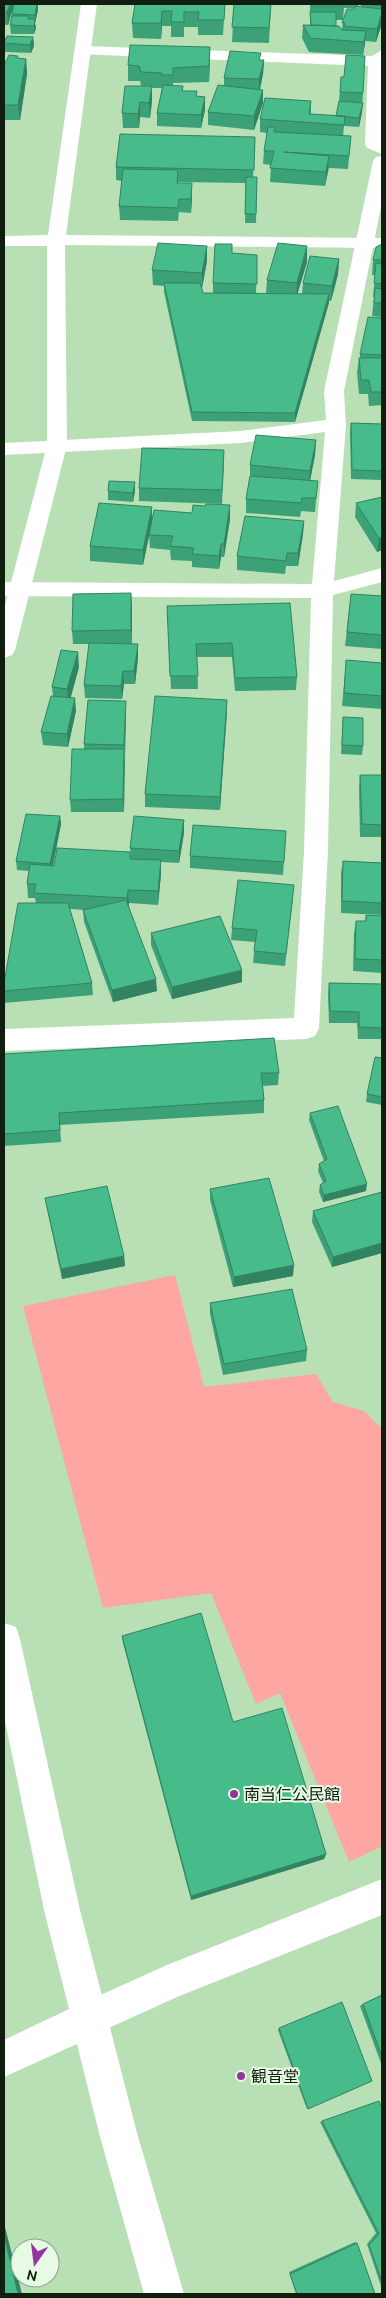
<svg xmlns="http://www.w3.org/2000/svg" width="386" height="2298" viewBox="0 0 386 2298" font-family="Ubuntu,'Noto Sans JP',sans-serif">
  <style>
    .green { fill: #fea6a2 }
    .lines { fill: none; stroke-linecap: round; stroke-linejoin: round }
    .minor { fill: #fff; fill-rule: evenodd }
    .tertiary { fill: #fff; fill-rule: evenodd }
    .wall { fill: #3da177; fill-rule: evenodd }
    .shaded-wall { fill: #328361 }
    .building { fill: #47bb8a; stroke: #328361 }
    .poi-dot { fill: #92359f; stroke: #e7fae4; stroke-width: 2 }
    .labels { text-anchor: middle; dominant-baseline: central; stroke-width: 4; stroke-linejoin: round; paint-order: stroke }
    .near-poi-label { font-size: 16px; fill: #101e0f; stroke: #e7fae4; text-anchor: start }
  </style>
  <rect width="100%" height="100%" fill="#b9dfb5"/>
  <path class="green" d="M175,1275L204,1387L316,1374L333,1402L364,1411L382,1429V1846L349,1862L280,1693L256,1704L211,1593L103,1608L23,1306Z"/>
  <g class="lines">
    <path class="minor" d="M83,46L372,56L382,50V154L367,148L365,144L368,66L77,54L75,51L77,48Z
      M382,156V202L344,391L346,425L334,581L382,568V582L333,595L328,851L319,1028L315,1036L306,1039L4,1051V1029L294,1018L304,851L311,598L4,596V582L312,584L325,432L241,443L4,455V443L241,431L326,420L324,391L373,161L376,157Z
      M382,1879V1915L177,1997L89,2037L76,2032L71,2019L76,2006L167,1965Z"/>
    <path class="tertiary" d="M81,4H97L66,235L382,238V248L65,245L67,445L15,650L12,655L4,658V609L47,445V246H4V236L48,235Z
      M4,1623L16,1627L20,1639L80,1910L137,2133L184,2294H144L99,2133L77,2044L4,2077V2040L69,2009L44,1910L4,1716Z"/>
  </g>
  <path class="wall" d="M4,4H38V10L35,23L36,28L34,34H11L10,25L12,11L8,25H4Z
    M135,4H225L223,35H198V27H184V37H171V26H162L161,39L133,38L132,23Z
    M234,4H271L269,43L232,42Z
    M310,4H358V7H361V4H382V23L376,42L365,41L363,55L309,52L302,38L303,25H310ZM344,8H355L343,20ZM336,20H343L342,29L336,26Z
    M33,37L34,46L31,53L5,52L4,43Z
    M210,47L209,82L173,83V86H183V91L197,96L205,97V110L201,128L157,126V113L162,88H152V101L150,118L140,117L139,128H123L122,113L141,86L140,81H128V65Z
    M19,58L26,59L27,74L20,120H4V65Z
    M261,60H264L263,74L260,90H263V103L254,130L208,125V112L224,86V78Z
    M341,77L363,93L362,112L359,127L344,126L343,136H351L348,169L329,168L325,186L270,182L271,165L263,164L264,151L267,133L260,132V119L311,101V114L336,116L339,101Z
    M255,137L253,177H257L256,223H245L246,183L178,182V183L192,197L191,213L179,212L178,221L120,220L119,206L122,181L116,180V167Z
    M382,244V317L372,316L374,297H373L375,275H372L373,260Z
    M207,246V261L202,288L203,293H213V283L232,253L257,255L256,294H266L267,280L307,262L297,294H302L303,283L339,259L338,274L331,301H329L295,422L192,421L164,292V286L153,285L152,270Z
    M382,318V405L369,406L368,394H359L357,372L359,358H360V354Z
    M351,423L382,424V480L351,479L350,432Z
    M316,440L315,455L310,481H318L315,512L301,511L300,517L246,513V499L250,476V465Z
    M224,464L222,504L139,501V488Z
    M135,482V491L133,502L108,500V491Z
    M382,497V550L377,552L355,517L356,503Z
    M230,505V519L224,557H221L219,569L192,567V561L171,560L170,550L150,548L149,535L143,565L90,561V546L152,520L192,513L205,506Z
    M304,521L303,534L298,566H286L285,574L237,570V556Z
    M131,593L132,644H121L138,658L135,684H124L122,699L85,698L84,685L89,644H73L72,631Z
    M351,594L382,596V649L345,646Z
    M167,606L297,677L296,690L235,691L232,657H197L198,689H171Z
    M382,663V709L342,706L345,673Z
    M79,667L70,698L76,711L68,747L43,745L41,732L53,696L52,687Z
    M227,700L220,810L145,807V794Z
    M126,714L124,758V812H71L70,800L84,749V744Z
    M343,717L363,746L362,755L341,754Z
    M360,775H382V837H360L359,788Z
    M60,816L61,824L53,866L130,852L131,859L130,848L184,820V833L179,863L161,862V874L158,905L129,903V907L157,991L113,1002L84,922L83,910H85L70,909L92,983L93,995L4,1003V983L36,903L35,898H28L27,884L29,871L17,870L16,861Z
    M286,831L283,875L190,868V856Z
    M343,861L382,863V915L341,913V873Z
    M293,898L285,966L253,963L255,942L231,940L232,928Z
    M366,915L382,916V973L353,971L354,933L356,921H365Z
    M151,933L242,982L172,999L151,945Z
    M329,983L382,984V1039H358L357,1023H329L328,995Z
    M4,1054L279,1073L278,1085L263,1086L264,1100V1113L60,1125L61,1142L4,1146Z
    M382,1058V1105L366,1102L367,1094Z
    M310,1113L366,1191L323,1202L319,1192L320,1185L323,1183L318,1171L319,1164L324,1161L309,1120Z
    M210,1189L293,1276L233,1287L210,1200Z
    M382,1192V1253L332,1267L312,1222L313,1211Z
    M45,1198L124,1256L125,1266L62,1279L47,1209Z
    M210,1303L307,1350L306,1361L223,1375L210,1314Z
    M122,1636L233,1722L326,1854L324,1859L191,1900L123,1643Z
    M382,1995V2066L360,2006L363,2004Z
    M279,2028L372,2081L307,2109L278,2030Z
    M379,2101L382,2109V2289L367,2244L376,2233L320,2122Z
    M355,2242L357,2243L375,2294H296L289,2272Z"/>
  <path class="shaded-wall" d="M10,4H14L8,25L7,12Z
    M37,4H38V10L35,23L36,28L34,34V26L35,20V15Z
    M162,11V26L161,39V23Z
    M382,13V23L376,42L377,29Z
    M366,31L365,44L363,55L364,42Z
    M33,37L34,46L31,53L30,45Z
    M210,47V62L209,82V66Z
    M26,59L27,74L20,120L18,105Z
    M264,60L263,74L259,92V79Z
    M152,86V101L150,118L149,103Z
    M263,90V103L254,130V116Z
    M205,97V110L201,128V115Z
    M140,102V117L139,128L138,114Z
    M363,103L362,112L359,127V118Z
    M329,156L328,170L325,186L326,172Z
    M192,183V197L191,213V199Z
    M207,246V261L202,288V273Z
    M307,246V262L296,299L297,283Z
    M339,259L338,274L331,301L332,286Z
    M329,294V303L295,422V413Z
    M316,440L315,455L309,486L310,471Z
    M135,482V491L133,502V493Z
    M230,505V519L224,557V544Z
    M152,507V522L143,565V550Z
    M304,521L303,534L298,566V553Z
    M382,537V550L377,552L379,538Z
    M221,544V557L219,569V556Z
    M131,593L132,606V644L131,630Z
    M138,644V658L135,684L134,671Z
    M78,652L79,667L69,704L67,689Z
    M123,671L124,684L122,699L121,686Z
    M75,698L76,711L68,747L67,734Z
    M227,700V713L220,810V797Z
    M126,701V714L125,758L124,745Z
    M124,749L125,762L124,812L123,799Z
    M60,816L61,824L51,873L50,864Z
    M184,820V833L179,863V851Z
    M161,860V874L158,905V891Z
    M128,890L129,903L128,912L127,898Z
    M242,970V982L172,999V987Z
    M156,979L157,991L113,1002L112,990Z
    M367,1184L366,1191L323,1202L324,1195Z
    M382,1243V1253L332,1267L333,1257Z
    M124,1256L125,1266L62,1279L61,1269Z
    M294,1265L293,1276L233,1287L234,1277Z
    M326,1854L324,1859L191,1900V1896Z
    M4,2223L22,2294H18L4,2235Z"/>
  <path class="building" d="M4,4H10L7,12H4Z
    M14,4H37L35,15L12,14Z
    M135,4H225L224,20H198L199,12H184V22H171L172,11H162L161,23H132Z
    M234,4H271L269,28L232,27Z
    M311,4H344V6H311Z
    M363,4H382V6Z
    M355,6L382,9V13L377,29L344,26L345,23H342L347,9H354Z
    M310,12H336V26L311,25Z
    M12,16H28V19H35L34,26L10,25Z
    M303,25L339,26L342,30L366,31L364,42L310,38Z
    M7,36L33,37L30,45L4,43Z
    M130,45L210,47L209,66L173,68V75H162V73L141,72L139,66L128,65Z
    M230,51L261,53L259,60H264L259,79L224,78Z
    M9,55L18,56L17,58L26,59L18,105H4V65Z
    M346,55L365,56L363,93L340,92L341,77H344Z
    M163,85L183,86L182,91H197L196,96L205,97L201,115L157,113Z
    M218,85L263,90L254,116L208,112Z
    M125,86H152L149,103L140,102L138,114L122,113Z
    M265,98L311,101L309,114L345,116L344,125L260,119Z
    M339,101L363,103L359,118L336,116Z
    M268,127H275L274,132L351,136L349,156L284,152L329,156L326,172L270,168L274,151H264Z
    M120,134L255,137L254,170L116,167Z
    M123,169L178,170L177,183H192L191,199H179L178,208L119,206Z
    M246,177H257L256,214H245Z
    M158,243L207,246L202,273L152,270Z
    M278,243L307,246L297,283L267,280Z
    M215,244H232V253L257,255V284L213,283Z
    M382,244V260H373L376,247Z
    M310,256L339,259L332,286L303,283Z
    M376,263L382,264V284L374,283Z
    M164,283H200L203,293L329,294L295,413L192,412Z
    M375,288L382,289V303H374Z
    M368,317L382,318V355L360,354Z
    M359,358H382V392H371L369,380H361Z
    M351,423L382,424V471L352,470Z
    M256,435L316,440L310,471L250,465Z
    M142,448L224,450L222,490L139,488Z
    M250,476L318,481L316,498H302L301,503L246,499Z
    M109,481L135,482L133,493L108,491Z
    M382,497V537L379,538L356,503Z
    M99,503L152,507L143,550L90,546Z
    M206,504L230,505L224,544H221L219,556L192,554L194,548L170,546L173,536L149,535L154,510L192,513L193,505L205,506Z
    M245,516L304,521L298,553H287L286,561L237,556Z
    M131,593V630L72,631L73,594Z
    M351,594L382,596V635L347,632Z
    M290,603L297,677L235,678L232,643L196,644L198,676H170L167,606Z
    M89,643L138,644L134,671H123L121,686L84,685Z
    M61,650L78,652L67,689L52,687Z
    M346,660L382,663V696L344,693Z
    M51,696L75,698L67,734L41,732Z
    M155,696L227,700L220,797L145,794Z
    M88,700L126,701L124,745L84,744Z
    M343,717L363,718V746L342,745Z
    M72,749H124L123,799L70,800Z
    M360,775H382V825L362,824Z
    M26,814L60,816L50,864L16,861Z
    M134,816L184,820L179,851L130,848Z
    M193,825L286,831L284,862L190,856Z
    M57,848L130,852V859L161,860L158,891L128,890L127,898L34,893L36,884H27L30,864L54,866Z
    M343,861L382,863V903L342,901Z
    M238,880L294,885L286,954L254,951L257,930L232,928Z
    M126,900L156,979L112,990L83,910Z
    M18,903H68L92,983L4,991V983Z
    M366,915L382,916V960L355,959L356,921H366Z
    M220,916L242,970L172,987L151,933Z
    M329,983L382,984V1028L359,1027V1012L330,1011Z
    M274,1038L279,1073H261L264,1100L59,1113L60,1130L4,1134V1054Z
    M375,1057L382,1058V1097L367,1094Z
    M338,1106L367,1184L324,1195L320,1185L326,1181L319,1164L327,1159L310,1113Z
    M269,1178L294,1265L234,1277L210,1189Z
    M107,1186L124,1256L61,1269L45,1198Z
    M382,1192V1243L333,1257L313,1211Z
    M292,1289L307,1350L224,1364L210,1303Z
    M201,1613L233,1722L282,1708L326,1854L191,1896L122,1636Z
    M382,1995V2057L363,2004Z
    M342,2002L372,2081L308,2109L279,2028Z
    M379,2101L382,2109V2282L369,2245L379,2234L322,2121Z
    M4,2235L18,2294H4Z
    M357,2243L375,2294H297L290,2274Z"/>
  <g class="poi-dot">
    <circle cx="234" cy="1794" r="5"/>
    <circle cx="241" cy="2076" r="5"/>
  </g>
  <g class="labels">
    <g class="near-poi-label">
      <text x="244" y="1794">南当仁公民館</text>
      <text x="251" y="2076">観音堂</text>
    </g>
  </g>
  <rect width="386" height="2298" fill="none" stroke="#101e0f" stroke-width="10"/>
  <g transform="translate(35 2263) rotate(194)"><circle r="24" fill="#e7fae4" stroke="#91a28f"/>
  <path d="M0-4L9 19L0 12L-9 19Z" fill="#92359f"/>
  <text y="-8" font-size="14" font-weight="bold" text-anchor="middle" fill="#101e0f">N</text>
  </g>
</svg>
